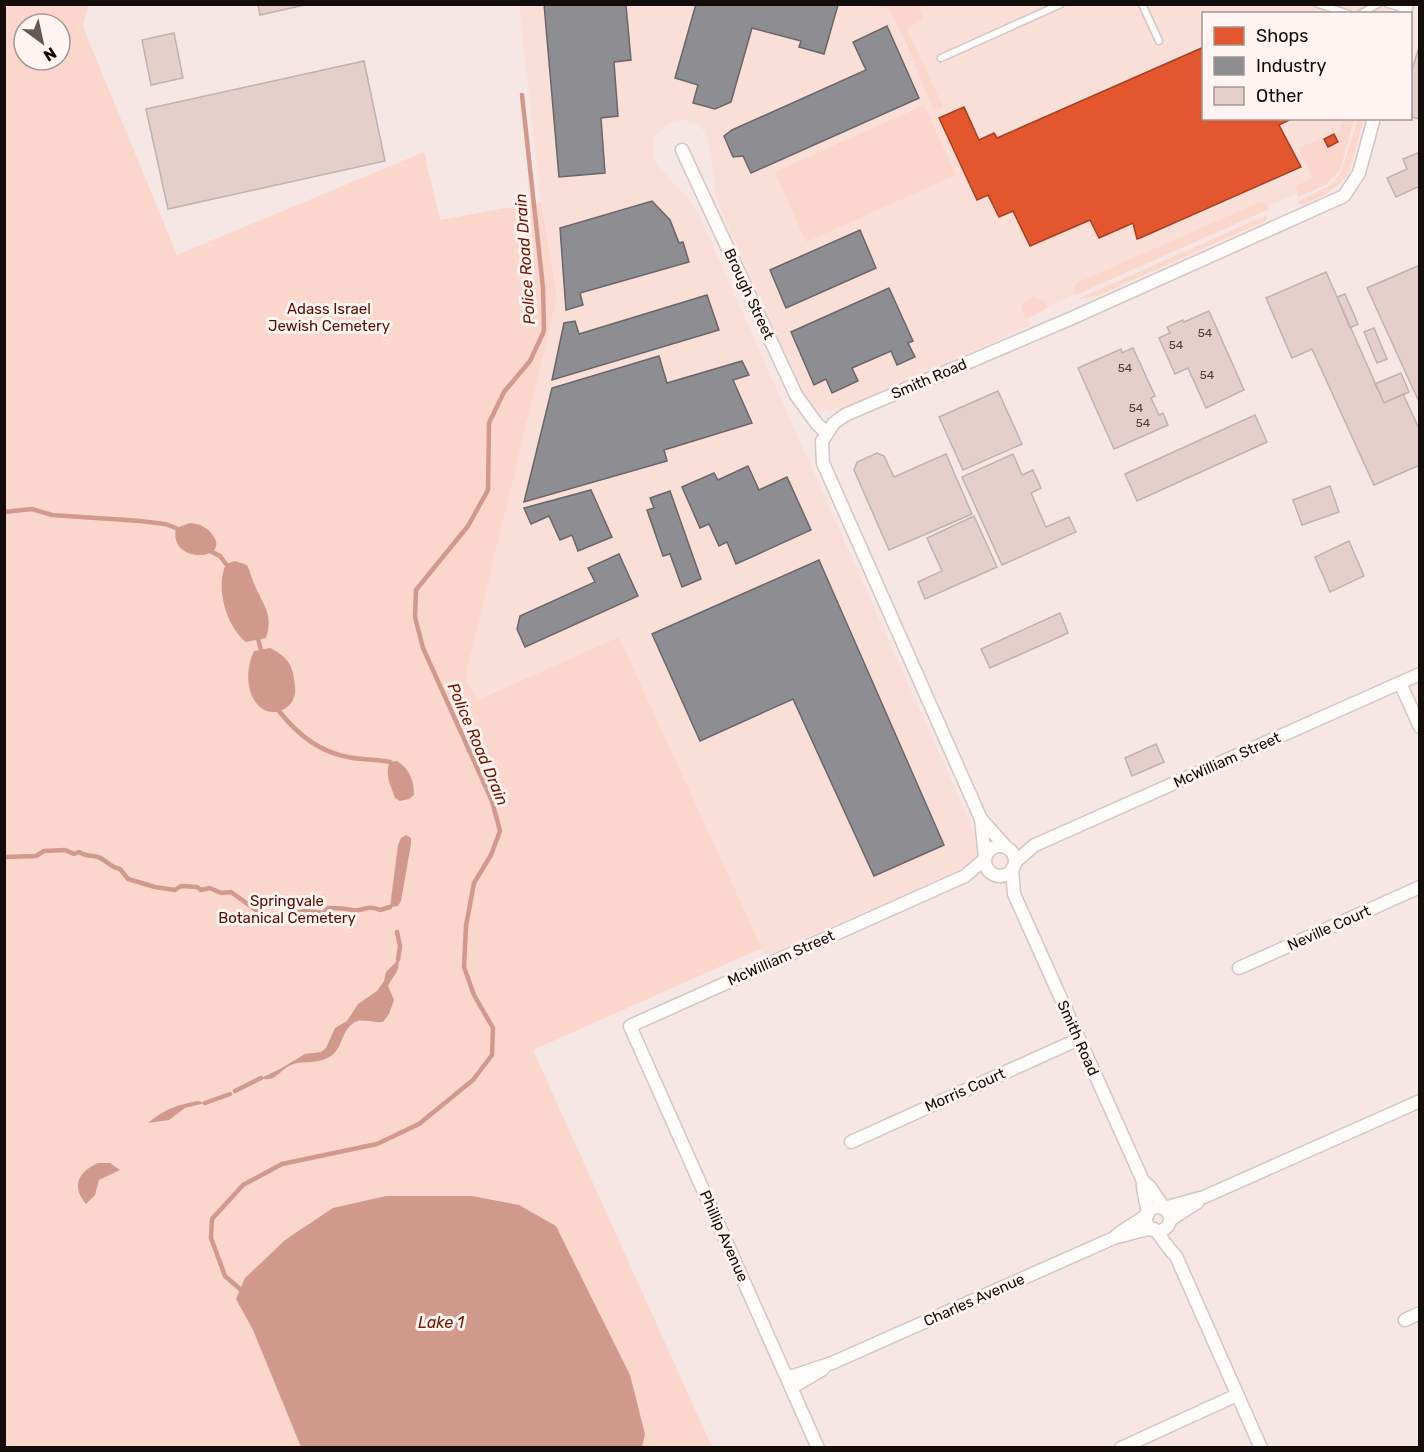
<svg xmlns="http://www.w3.org/2000/svg" width="1424" height="1452" viewBox="0 0 1424 1452" font-family="Rubik,sans-serif">
  <style>
    .built { fill: #f9dfd8 }
    .green { fill: #fad6cd; fill-rule: evenodd }
    .water { fill: #d0998c }
    .shops { fill: #e4572e; stroke: #a64023; stroke-width: 1.5 }
    .industry { fill: #8d8d92; stroke: #696669; stroke-width: 1.5 }
    .lines { fill: none; stroke-linecap: round; stroke-linejoin: round }
    .stream { stroke: #d0998c; stroke-width: 4.5 }
    .building { fill: #e5cfca; stroke: #bdb2af; stroke-width: 1.5 }
    .service-casing { stroke: #d2c6c3; stroke-width: 9 }
    .minor-casing { stroke: #d2c6c3; stroke-width: 15 }
    .service { stroke: #fefbfb; stroke-width: 6 }
    .minor { stroke: #fefbfb; stroke-width: 12 }
    .labels { text-anchor: middle; dominant-baseline: central; stroke-width: 6; stroke-linejoin: round; paint-order: stroke }
    .number-label { font-size: 12px; fill: #493e3b }
    .street-label { font-size: 15px; fill: #140c0a; stroke: #fff4f1 }
    .park-label { font-size: 15px; fill: #531102; stroke: #fff4f1 }
    .water-label { font-size: 16px; font-style: italic; fill: #6f1702; stroke: #fff4f1 }
  </style>
  <rect width="100%" height="100%" fill="#f6e7e4"/>
  <path class="built" d="M519,5H873L889,9L943,127L908,48L904,26L921,5H1388L1386,14H1204V118L1356,119L1340,170L1330,178L1027,316L1031,325L836,412L817,409L808,402L802,393L716,198L710,147L704,131L697,124L683,120L668,124L656,135L653,142L654,158L658,166L688,198L699,215L979,843L978,855L972,863L965,867L766,956L619,637L476,700L465,678L557,297L541,202Z"/>
  <path class="green" d="M5,5H88L83,27L177,255L424,152L440,220L541,202L557,297L465,678L477,700L619,637L762,948L533,1050L712,1447L5,1448ZM24,24H60V60H24Z
    M872,5H928L919,8L923,19L907,29L943,107L934,111L908,48L889,9Z
    M924,105L956,175L806,242L775,172Z
    M1343,119H1354L1340,170L1327,184L1298,197L1296,186L1312,178L1299,148L1340,131Z
    M1358,119H1364L1349,172C1337,190 1321,197 1303,205L1297,202L1331,185L1340,175Z
    M1260,202L1265,203L1269,209L1076,295L1074,293V287L1079,282Z
    M1267,215V219L1263,222L1097,296L1078,299Z
    M1034,296L1045,302L1048,308L1026,319L1022,312V303Z"/>
  <path class="water" d="M190,523C200,524 208,527 214,537C229,561 168,564 176,528Z
    M235,561L247,565C251,573 252,581 256,588C265,608 273,615 266,638L246,642C226,626 215,587 226,564Z
    M270,648C284,655 292,662 294,679C295,685 296,692 294,697C290,711 271,717 260,707C245,694 246,667 254,651Z
    M397,761C410,769 414,781 414,795L409,799L400,801L395,798C391,786 384,774 390,762Z
    M406,835L411,838V844L401,901L398,906L390,907L398,845L401,838Z
    M398,960C401,971 392,977 388,986L394,1000L389,1014L383,1022C373,1023 364,1018 355,1022C341,1030 343,1048 331,1056C319,1064 305,1061 293,1064C281,1068 275,1084 261,1078L280,1069L305,1054L321,1052L326,1048L335,1028L347,1021L358,1004L377,991L384,981L386,972Z
    M198,1101L205,1103L185,1108L169,1120L148,1123C163,1110 179,1104 198,1101Z
    M98,1163H110L120,1170L99,1180L95,1195L86,1204C71,1186 78,1172 98,1163Z
    M386,1196H472L519,1205L556,1226L630,1375L645,1434L642,1447H301L253,1330L236,1299L245,1278L261,1263L285,1240L333,1208Z"/>
  <path class="shops" d="M1204,47V118H1293L1279,125L1301,167L1140,238L1137,239L1133,223L1099,238L1090,220L1030,246L1013,211L999,217L988,195L977,200L939,118L964,107L979,140L994,133L997,138Z
    M1334,134L1338,142L1328,147L1324,139Z"/>
  <path class="industry" d="M544,4H629L626,5L631,60L614,62L618,116L601,118L605,173L559,177Z
    M696,4H838V5L824,54L799,47L801,41L752,28L731,102L715,109L693,103L698,85L675,78Z
    M887,26L919,98L751,173L743,156L733,157L724,136L732,130L866,70L853,42Z
    M652,201L670,220L679,243L683,242L689,262L580,293L583,305L566,310L560,228Z
    M860,230L876,268L786,308L770,270Z
    M889,288L913,341L908,343L915,357L897,365L891,351L852,368L858,381L832,393L826,379L814,385L791,332Z
    M707,295L719,330L552,380L564,323L575,321L579,334Z
    M659,356L667,383L742,361L749,375L733,380L752,423L664,450L667,461L524,502L552,388Z
    M748,466L759,490L787,477L811,530L736,564L727,542L719,546L709,524L700,528L682,487L714,473L718,480Z
    M591,490L612,537L578,551L572,535L560,540L549,516L531,524L524,508Z
    M670,491L701,579L682,587L670,554L663,556L647,510L654,508L650,498Z
    M619,554L638,596L525,647L517,629L520,616L595,582L588,568Z
    M819,560L944,845L874,876L793,699L700,741L652,634Z"/>
  <g class="lines">
    <path class="stream" d="M4,512L32,509L52,515L140,521L165,524L176,528
      M212,552L220,556L226,564
      M258,639L261,650
      M279,711C297,734 319,752 348,757C362,760 376,759 390,762
      M4,857L36,856L44,851L65,850L74,854L79,852C90,858 89,854 98,857C107,860 109,867 120,869L128,879L155,887L175,890L181,886L197,887L201,890L210,888L221,893L231,892L267,918L305,911L323,913L328,908C336,908 344,908 352,910C363,912 368,904 380,910L390,907
      M397,932L400,946L398,960
      M235,1091L261,1078
      M205,1103L230,1094
      M240,1289L225,1276L211,1238L212,1219L243,1185L282,1164L377,1144L419,1124L473,1080L492,1055L493,1028L474,995L464,967L466,926L474,883L491,855L500,831L492,801L423,648L415,617L416,590L468,526L488,490L489,423L504,392L530,361L544,331L543,288L522,95"/>
  </g>
  <path class="building" d="M258,4H309L260,15Z
    M174,33L183,78L151,85L142,40Z
    M1420,44V119L1410,117V76Z
    M364,61L385,161L168,209L146,109Z
    M1420,152V186L1396,197L1387,178L1407,169L1403,159Z
    M1420,265V404L1367,288Z
    M1326,272L1384,403L1403,394L1420,431V465L1374,485L1312,349L1292,358L1266,298Z
    M1345,294L1358,324L1350,328L1337,297Z
    M1209,311L1244,390L1206,408L1188,368L1175,374L1159,338L1170,333L1167,327L1183,320L1184,322Z
    M1374,328L1387,359L1377,363L1364,332Z
    M1133,348L1155,396L1151,398L1159,415L1163,413L1168,425L1114,449L1078,368L1121,349L1122,353Z
    M1401,373L1409,392L1384,403L1375,384Z
    M998,391L1022,444L963,470L939,417Z
    M1255,415L1267,442L1137,501L1125,474Z
    M877,453L884,456L894,477L946,454L972,514L889,550L854,470L857,462Z
    M1013,454L1022,475L1033,470L1041,488L1031,493L1046,527L1069,517L1076,532L1002,565L962,477Z
    M1330,486L1339,512L1302,525L1293,500Z
    M974,516L997,567L925,599L918,582L942,571L927,538Z
    M1349,541L1364,576L1330,592L1315,557Z
    M1060,613L1068,633L990,668L981,649Z
    M1156,744L1164,762L1132,776L1125,758Z"/>
  <g class="lines">
    <defs>
      <path id="service" d="M1142,4L1159,41
        M1318,4L1349,14
        M1388,4L1406,9
        M1360,14L1378,4
        M941,58L1061,4"/>
      <path id="minor" d="M1404,14L1407,4
        M682,150L796,395L817,424L827,433
        M1400,683L1420,727
        M981,819L985,857
        M985 861a15 15 0 1 1 30 0a15 15 0 1 1-30 0Z
        M1006,847L981,819L823,463L822,441L834,423L845,415L1072,318L1344,196L1359,173L1374,118
        M1015,862L1035,845L1420,674
        M1012,869L1014,894L1143,1181L1150,1187L1164,1208
        M1239,968L1420,887
        M851,1142L1079,1039
        M1143,1181C1142,1192 1147,1202 1148,1214
        M1146 1219a12 12 0 1 1 24 0a12 12 0 1 1-24 0Z
        M1164,1208L1204,1197L1420,1101
        M1170,1220L1198,1202
        M1154,1229C1163,1238 1167,1248 1176,1256L1261,1448
        M1116,1236C1126,1227 1138,1223 1147,1214
        M1405,1320L1420,1313
        M787,1378L832,1363L1116,1237C1129,1235 1140,1229 1153,1229
        M791,1388L823,1369
        M818,1448L630,1026L965,876L985,859
        M1121,1448L1237,1395"/>
    </defs>
    <use href="#service" class="service-casing"/>
    <use href="#minor" class="minor-casing"/>
    <use href="#service" class="service"/>
    <use href="#minor" class="minor"/>
  </g>
  <g class="labels">
    <g class="number-label">
      <text x="1205" y="333">54</text>
      <text x="1176" y="345">54</text>
      <text x="1125" y="368">54</text>
      <text x="1207" y="375">54</text>
      <text x="1136" y="408">54</text>
      <text x="1143" y="423">54</text>
    </g>
    <g class="street-label">
      <text transform="translate(749 294) rotate(65)">Brough Street</text>
      <text transform="translate(929 379) rotate(-23)">Smith Road</text>
      <text transform="translate(1227 760) rotate(-24)">McWilliam Street</text>
      <text transform="translate(1329 928) rotate(-24)">Neville Court</text>
      <text transform="translate(781 958) rotate(-24)">McWilliam Street</text>
      <text transform="translate(1078 1038) rotate(66)">Smith Road</text>
      <text transform="translate(965 1090) rotate(-24)">Morris Court</text>
      <text transform="translate(724 1236) rotate(66)">Phillip Avenue</text>
      <text transform="translate(974 1300) rotate(-24)">Charles Avenue</text>
    </g>
    <g class="park-label">
      <text x="329" y="309">Adass Israel<tspan x="329" dy="17">Jewish Cemetery</tspan></text>
      <text x="287" y="901">Springvale<tspan x="287" dy="17">Botanical Cemetery</tspan></text>
    </g>
    <g class="water-label">
      <text transform="translate(525 259) rotate(-94)">Police Road Drain</text>
      <text transform="translate(478 744) rotate(67)">Police Road Drain</text>
      <text x="441" y="1322">Lake 1</text>
    </g>
  </g>
  <rect width="1424" height="1452" fill="none" stroke="#140c0a" stroke-width="12"/>
  <rect x="1202" y="12" width="210" height="108" fill="#fff4f1" stroke="#a19795" stroke-width="1.5"/>
  <rect x="1214" y="27" width="30" height="18" fill="#e4572e" stroke="#a19795" stroke-width="1.5"/>
  <text x="1256" y="42" font-size="18" fill="#140c0a">Shops</text>
  <rect x="1214" y="57" width="30" height="18" fill="#8d8d92" stroke="#a19795" stroke-width="1.5"/>
  <text x="1256" y="72" font-size="18" fill="#140c0a">Industry</text>
  <rect x="1214" y="87" width="30" height="18" fill="#e5cfca" stroke="#a19795" stroke-width="1.5"/>
  <text x="1256" y="102" font-size="18" fill="#140c0a">Other</text>
  <g transform="translate(42 42) rotate(147)"><circle r="28" fill="#fff4f1" stroke="#a19795" stroke-width="1.5"/>
  <path d="M0-4.5L10 22L0 15L-10 22Z" fill="#635956"/>
  <text y="-9" font-size="16" font-weight="bold" text-anchor="middle" fill="#140c0a">N</text>
  </g>
</svg>
